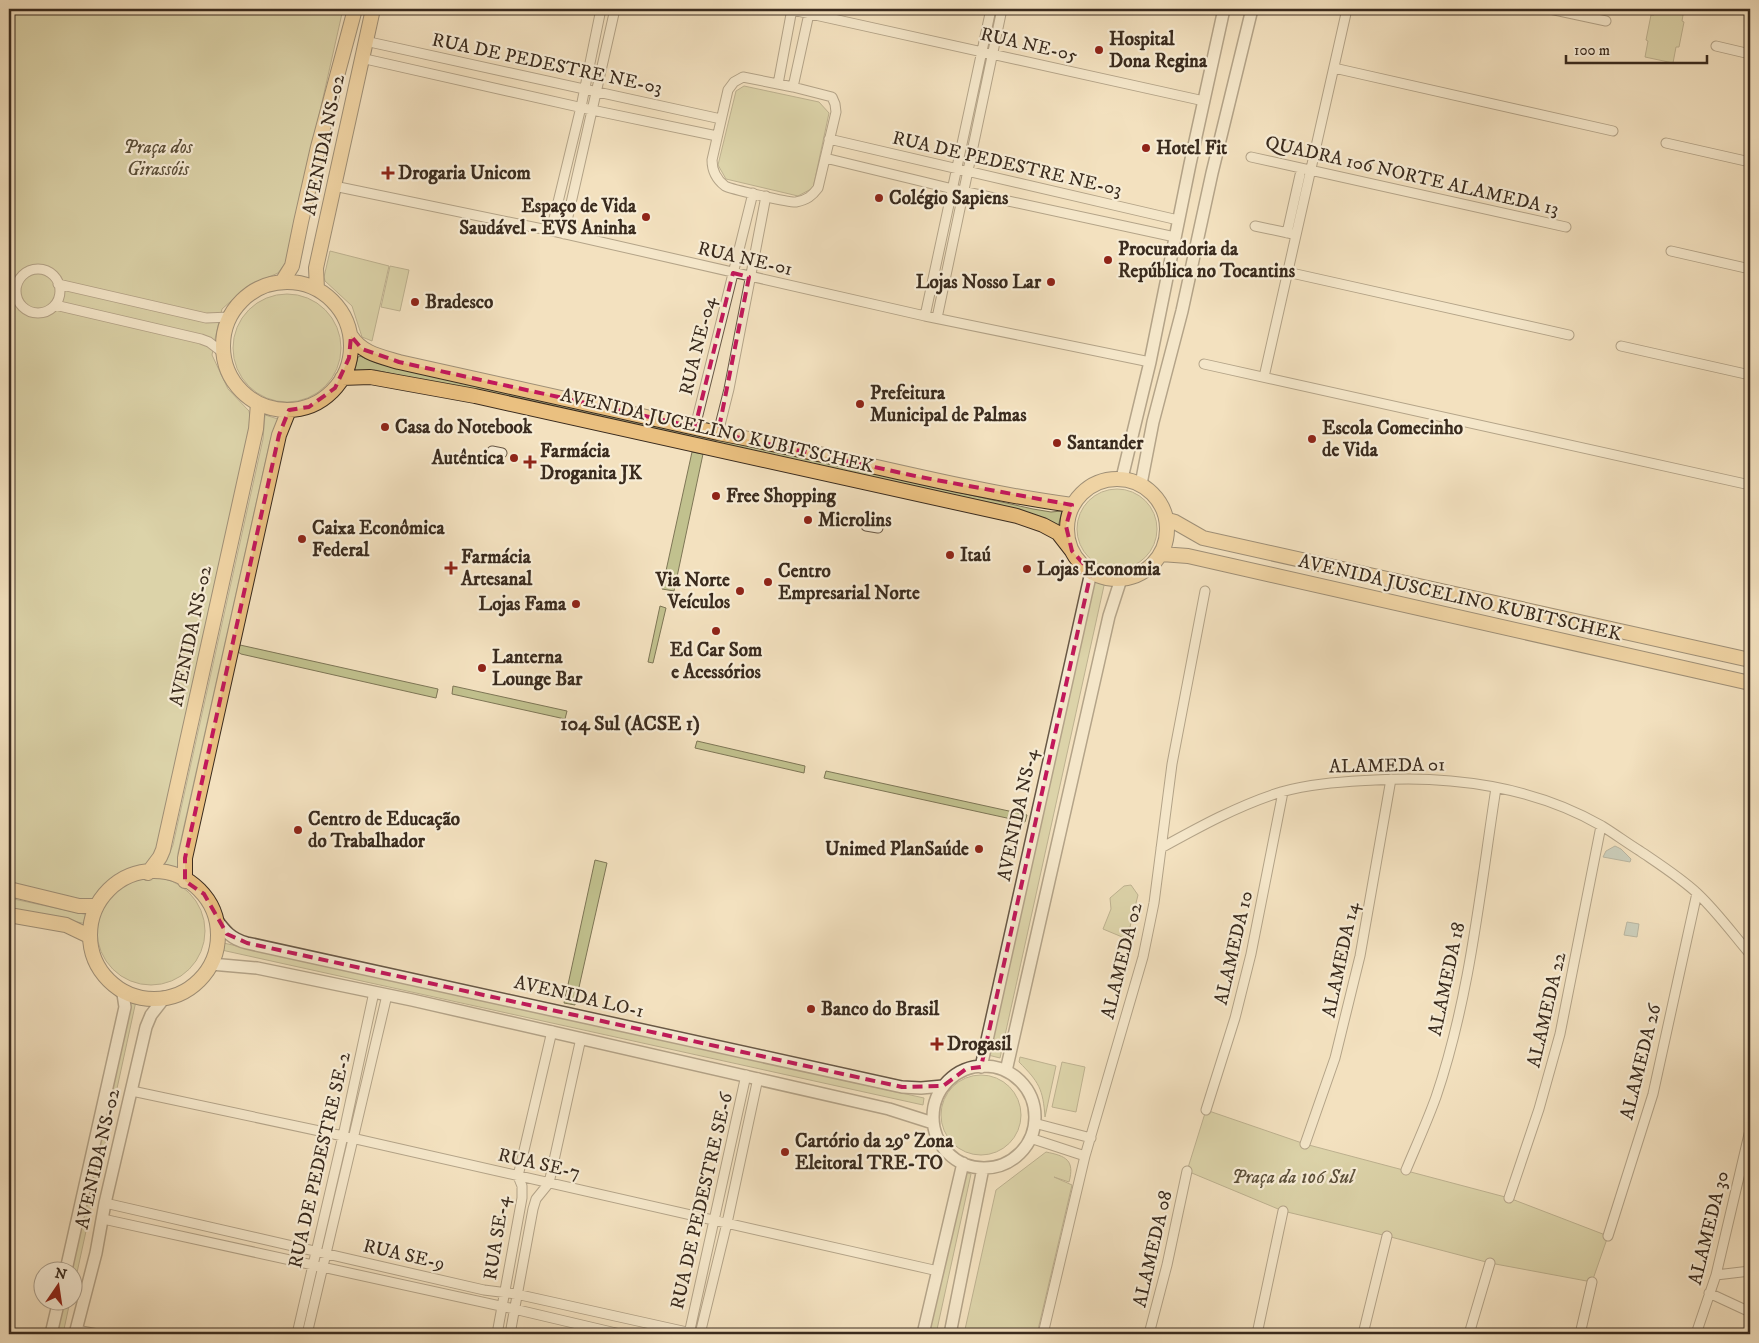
<svg xmlns="http://www.w3.org/2000/svg" width="1759" height="1343" viewBox="0 0 1759 1343" font-family="'IM FELL DW Pica',serif">
  <style>
    .green { fill: #c1c18e; stroke: #7e7656 }
    .water { fill: #9fbbbb; stroke: #77817c }
    .lines { fill: none; stroke-linecap: round; stroke-linejoin: round }
    .minor-casing { stroke: #685846; stroke-width: 11 }
    .tertiary-casing { stroke: #685846; stroke-width: 14 }
    .primary-casing { stroke: #3a2b1e; stroke-width: 16 }
    .minor { stroke: #f7ecd5; stroke-width: 9 }
    .tertiary { stroke: #f7ecd5; stroke-width: 11 }
    .primary { stroke: #eac080; stroke-width: 14 }
    .marked { fill: none; stroke: #c2185b; stroke-width: 4; stroke-dasharray: 10 6; stroke-linejoin: round }
    .poi-dot { fill: #8f2418; stroke: #f7ecd5; stroke-width: 2 }
    .labels { text-anchor: middle; dominant-baseline: central; stroke-width: 4.5; stroke-linejoin: round; paint-order: stroke }
    .poi-label { font-size: 19px; font-weight: bold; fill: #3a2b1e; stroke: #f7ecd5; text-anchor: start }
    .street-label { font-size: 19px; fill: #3a2b1e; stroke: #f7ecd5 }
    .park-label { font-size: 19px; font-style: italic; fill: #5c503a; stroke: #f7ecd5 }
    .neighbourhood-label { font-size: 20px; font-weight: bold; fill: #3a2b1e; stroke: #f7ecd5 }
  </style>
  <rect width="100%" height="100%" fill="#f3e1bf"/>
  <filter id="stains"><feTurbulence type="fractalNoise" baseFrequency=".004" numOctaves="4"/><feColorMatrix values="0 0 0 0 .2 0 0 0 0 .09 0 0 0 0 .02 0 0 0 .5 -.17"/></filter>
  <radialGradient id="worn" r=".72"><stop offset=".6" stop-color="#630" stop-opacity="0"/><stop offset="1" stop-color="#630" stop-opacity=".3"/></radialGradient>
  <path class="green" d="M9,9H343L286,262L278,273L248,286L222,309L215,339L212,355L228,389L249,411L251,423L156,852L146,865L120,875L104,887L95,898L88,901L9,883Z
    M1655,9H1684L1682,21L1684,22L1679,47H1676L1673,63L1645,57L1648,41L1646,40L1651,15H1654Z
    M744,86L819,102L829,113L813,188L798,196L726,179L718,165L736,91Z
    M330,251L389,266L372,341L362,337L352,306L325,281L324,277Z
    M390,266L409,270L400,311L381,307Z
    M233 348a54 54 0 1 1 108 0a54 54 0 1 1-108 0Z
    M360,356L377,363L1033,509L1051,512L1062,511L1058,527L1032,516L375,370H356L355,369L358,357Z
    M265,415L278,419L270,441L178,853L179,867L177,868L165,864L173,845L263,439Z
    M692,452L703,454L674,591L662,589Z
    M1077 529a40 40 0 1 1 80 0a40 40 0 1 1-80 0Z
    M1093,578L1105,581L1000,1058L988,1055Z
    M660,606L666,608L653,663L648,662Z
    M240,645L438,689L436,698L241,654L238,652Z
    M453,686L567,711L565,719L452,694Z
    M697,741L805,766L804,773L695,748Z
    M826,771L1027,815L1025,822L824,778Z
    M595,860L607,863L575,1005L564,1003Z
    M97 931a54 54 0 1 1 108 0a54 54 0 1 1-108 0Z
    M1131,885L1138,895L1127,939L1103,929L1111,909L1110,898L1124,886Z
    M9,898L88,915L87,924L9,908Z
    M219,942L924,1098L923,1105L217,949Z
    M130,999L136,1001L73,1291L72,1270H71Z
    M1020,1057L1056,1066L1045,1117C1043,1089 1039,1082 1019,1062Z
    M1062,1062L1085,1067L1076,1112L1052,1107Z
    M941 1115a40 40 0 1 1 80 0a40 40 0 1 1-80 0Z
    M1206,1110L1305,1144L1509,1198L1608,1236L1592,1282L1490,1263L1387,1236L1283,1211L1187,1171Z
    M1046,1152C1066,1156 1075,1160 1069,1182L1054,1177L1072,1185L1037,1334H964L996,1190Z
    M964,1172L971,1174L936,1334H929Z
    M64,1301H70L63,1334H57Z"/>
  <path class="water" d="M1615,846L1621,849L1631,859L1630,862L1603,857L1606,851Z
    M1627,922L1639,924L1637,937L1624,935Z"/>
  <g class="lines">
    <defs>
      <path id="minor" d="M788,9L1204,101
        M1550,9L1606,21
        M365,41L721,119
        M1716,46L1750,54
        M361,58L592,110L717,136
        M1334,68L1613,131
        M743,77L793,87L832,97L835,104L836,112L818,188C812,196 807,200 796,202C791,203 730,189 725,186C716,179 712,171 712,160L728,90L734,82Z
        M778,84L792,9
        M793,87L810,9
        M829,139L1178,220
        M1666,143L1750,162
        M1251,157L1566,227
        M825,158L953,189L1175,237
        M334,186L557,232L925,316L1150,362
        M1255,226L1293,234
        M551,231L581,107L601,9
        M1287,233L1300,175
        M564,234L615,9
        M1671,251L1750,269
        M16 291a22 22 0 1 1 44 0a22 22 0 1 1-44 0Z
        M1287,272L1569,335
        M58,284L206,318L230,317
        M55,305L201,339L209,342L222,352
        M925,316L991,9
        M937,318L1002,9
        M1621,346L1750,375
        M1204,364L1750,485
        M1264,377L1347,9
        M695,427L753,193
        M718,433L729,389L766,196
        M492,451L502,453
        M866,526L878,528
        M1161,848C1199,827 1239,805 1281,792C1312,783 1343,782 1375,780C1451,775 1535,787 1602,826C1615,834 1627,843 1640,851C1659,864 1681,878 1698,894C1717,912 1733,934 1750,954
        M132,1091L343,1136L938,1271
        M1206,1110L1235,1018L1251,954L1283,792
        M1034,1123L1091,1138
        M1030,1138L1085,1156
        M1305,1144L1335,1058L1360,956L1391,779
        M1406,1170C1416,1146 1427,1122 1436,1097C1470,997 1480,891 1496,788
        M1509,1198L1539,1109L1560,1034L1601,826
        M105,1203L484,1290L516,1294L696,1334
        M103,1219L514,1309L620,1334
        M1608,1236L1653,1094L1697,893
        M1716,1275L1750,1271
        M1709,1293L1750,1312
        M76,1330L98,1334
        M297,1334L343,1136L374,992
        M307,1334L387,995
        M497,1334L522,1198V1186L518,1176L552,1031
        M510,1334L533,1209L536,1199L549,1183L581,1038
        M689,1334L746,1075
        M700,1334L727,1223L758,1078
        M1043,1334L1085,1156L1143,957L1154,903L1172,764L1205,591
        M1149,1334L1167,1265L1187,1171
        M1257,1334L1283,1211
        M1363,1334L1387,1236
        M1469,1334L1490,1263
        M1580,1334L1592,1282
        M1696,1334L1716,1275L1750,1130"/>
      <path id="tertiary" d="M1122,478L1150,362L1190,164L1224,9
        M1141,484L1153,422L1182,311L1212,173L1252,9
        M216,919C225,931 231,939 247,943L902,1087L921,1088L943,1086
        M211,964L257,968L412,1000L889,1109L933,1123
        M933 1117a51 51 0 1 1 102 0a51 51 0 1 1-102 0Z
        M981,1067L1091,572
        M1006,1071L1109,616L1121,579
        M66,1270L125,1007L123,994L114,984
        M51,1334L59,1300
        M75,1334L96,1253L105,1203L146,1027L151,1015L165,997
        M923,1334L963,1163
        M950,1334L983,1168"/>
      <path id="primary" d="M282,282L292,266L301,222L318,147L355,9
        M223 346a64 64 0 1 1 128 0a64 64 0 1 1-128 0Z
        M317,289L316,268L373,9
        M351,336C362,353 379,356 399,362L718,433C837,455 953,489 1072,505
        M342,378L370,377L475,396L1017,516L1043,525L1058,533L1072,551
        M1067 529a50 50 0 1 1 100 0a50 50 0 1 1-100 0Z
        M1168,520L1175,522L1203,538L1750,660
        M1161,554L1188,556L1750,683
        M90 935a64 64 0 1 1 128 0a64 64 0 1 1-128 0Z
        M148,873L160,857L163,850L256,429L258,403
        M185,881V858L279,435L289,410
        M9,889L79,906H96
        M9,915L66,925L89,936"/>
    </defs>
    <use href="#minor" class="minor-casing"/>
    <use href="#tertiary" class="tertiary-casing"/>
    <use href="#primary" class="primary-casing"/>
    <use href="#minor" class="minor"/>
    <use href="#tertiary" class="tertiary"/>
    <use href="#primary" class="primary"/>
  </g>
  <path d="M0 0H1759V1343H0ZM733,273L749,277L718,433L920,477L1072,505L1066,526L1072,551L1091,572L981,1067L966,1069L943,1086L902,1087L247,943L227,934L204,894L185,881V858L279,435L289,410L309,407L335,388L349,358L351,336L362,349L399,362L695,427Z" fill="#f3e1bf" fill-opacity=".55" fill-rule="evenodd"/>
  <path class="marked" d="M733,273L749,277L718,433L920,477L1072,505L1066,526L1072,551L1091,572L981,1067L966,1069L943,1086L902,1087L247,943L227,934L204,894L185,881V858L279,435L289,410L309,407L335,388L349,358L351,336L362,349L399,362L695,427Z"/>
  <g class="poi-dot">
    <circle cx="1099" cy="50" r="5"/>
    <circle cx="1146" cy="148" r="5"/>
    <path d="M385.5 165.5h5v5h5v5h-5v5h-5v-5h-5v-5h5z"/>
    <circle cx="879" cy="198" r="5"/>
    <circle cx="646" cy="217" r="5"/>
    <circle cx="1108" cy="260" r="5"/>
    <circle cx="1051" cy="282" r="5"/>
    <circle cx="415" cy="302" r="5"/>
    <circle cx="860" cy="404" r="5"/>
    <circle cx="385" cy="427" r="5"/>
    <circle cx="1312" cy="439" r="5"/>
    <circle cx="1057" cy="443" r="5"/>
    <circle cx="514" cy="458" r="5"/>
    <path d="M527.5 454.5h5v5h5v5h-5v5h-5v-5h-5v-5h5z"/>
    <circle cx="716" cy="496" r="5"/>
    <circle cx="808" cy="520" r="5"/>
    <circle cx="302" cy="539" r="5"/>
    <circle cx="950" cy="555" r="5"/>
    <path d="M448.5 560.5h5v5h5v5h-5v5h-5v-5h-5v-5h5z"/>
    <circle cx="1027" cy="569" r="5"/>
    <circle cx="768" cy="582" r="5"/>
    <circle cx="740" cy="591" r="5"/>
    <circle cx="576" cy="604" r="5"/>
    <circle cx="716" cy="631" r="5"/>
    <circle cx="482" cy="668" r="5"/>
    <circle cx="298" cy="830" r="5"/>
    <circle cx="979" cy="849" r="5"/>
    <circle cx="811" cy="1009" r="5"/>
    <path d="M934.5 1036.5h5v5h5v5h-5v5h-5v-5h-5v-5h5z"/>
    <circle cx="785" cy="1152" r="5"/>
  </g>
  <g class="labels">
    <g class="poi-label">
      <text x="1109" y="39">Hospital<tspan x="1109" dy="22">Dona Regina</tspan></text>
      <text x="1156" y="148">Hotel Fit</text>
      <text x="398" y="173">Drogaria Unicom</text>
      <text x="889" y="198">Colégio Sapiens</text>
      <text x="636" y="206" text-anchor="end">Espaço de Vida<tspan x="636" dy="22">Saudável - EVS Aninha</tspan></text>
      <text x="1118" y="249">Procuradoria da<tspan x="1118" dy="22">República no Tocantins</tspan></text>
      <text x="1041" y="282" text-anchor="end">Lojas Nosso Lar</text>
      <text x="425" y="302">Bradesco</text>
      <text x="870" y="393">Prefeitura<tspan x="870" dy="22">Municipal de Palmas</tspan></text>
      <text x="395" y="427">Casa do Notebook</text>
      <text x="1322" y="428">Escola Comecinho<tspan x="1322" dy="22">de Vida</tspan></text>
      <text x="1067" y="443">Santander</text>
      <text x="540" y="451">Farmácia<tspan x="540" dy="22">Droganita JK</tspan></text>
      <text x="504" y="458" text-anchor="end">Autêntica</text>
      <text x="726" y="496">Free Shopping</text>
      <text x="818" y="520">Microlins</text>
      <text x="312" y="528">Caixa Econômica<tspan x="312" dy="22">Federal</tspan></text>
      <text x="960" y="555">Itaú</text>
      <text x="461" y="557">Farmácia<tspan x="461" dy="22">Artesanal</tspan></text>
      <text x="1037" y="569">Lojas Economia</text>
      <text x="778" y="571">Centro<tspan x="778" dy="22">Empresarial Norte</tspan></text>
      <text x="730" y="580" text-anchor="end">Via Norte<tspan x="730" dy="22">Veículos</tspan></text>
      <text x="566" y="604" text-anchor="end">Lojas Fama</text>
      <text x="716" y="650" text-anchor="middle">Ed Car Som<tspan x="716" dy="22">e Acessórios</tspan></text>
      <text x="492" y="657">Lanterna<tspan x="492" dy="22">Lounge Bar</tspan></text>
      <text x="308" y="819">Centro de Educação<tspan x="308" dy="22">do Trabalhador</tspan></text>
      <text x="969" y="849" text-anchor="end">Unimed PlanSaúde</text>
      <text x="821" y="1009">Banco do Brasil</text>
      <text x="947" y="1044">Drogasil</text>
      <text x="795" y="1141">Cartório da 29° Zona<tspan x="795" dy="22">Eleitoral TRE-TO</tspan></text>
    </g>
    <g class="street-label">
      <text transform="translate(1029 45) rotate(13)">RUA NE-05</text>
      <text transform="translate(547 64) rotate(12)">RUA DE PEDESTRE NE-03</text>
      <text transform="translate(324 145) rotate(-78)">AVENIDA NS-02</text>
      <text transform="translate(1007 164) rotate(13)">RUA DE PEDESTRE NE-03</text>
      <text transform="translate(1412 176) rotate(13)">QUADRA 106 NORTE ALAMEDA 13</text>
      <text transform="translate(745 259) rotate(13)">RUA NE-01</text>
      <text transform="translate(698 346) rotate(-76)">RUA NE-04</text>
      <text transform="translate(717 431) rotate(13)">AVENIDA JUCELINO KUBITSCHEK</text>
      <text transform="translate(1460 598) rotate(13)">AVENIDA JUSCELINO KUBITSCHEK</text>
      <text transform="translate(191 636) rotate(-78)">AVENIDA NS-02</text>
      <text transform="translate(1387 766) rotate(-1)">ALAMEDA 01</text>
      <text transform="translate(1018 815) rotate(-78)">AVENIDA NS-4</text>
      <text transform="translate(1234 948) rotate(-77)">ALAMEDA 10</text>
      <text transform="translate(1341 960) rotate(-78)">ALAMEDA 14</text>
      <text transform="translate(1122 961) rotate(-76)">ALAMEDA 02</text>
      <text transform="translate(1447 979) rotate(-78)">ALAMEDA 18</text>
      <text transform="translate(579 997) rotate(13)">AVENIDA LO-1</text>
      <text transform="translate(1547 1010) rotate(-77)">ALAMEDA 22</text>
      <text transform="translate(1641 1062) rotate(-76)">ALAMEDA 26</text>
      <text transform="translate(98 1159) rotate(-77)">AVENIDA NS-02</text>
      <text transform="translate(320 1160) rotate(-77)">RUA DE PEDESTRE SE-2</text>
      <text transform="translate(539 1164) rotate(13)">RUA SE-7</text>
      <text transform="translate(702 1201) rotate(-77)">RUA DE PEDESTRE SE-6</text>
      <text transform="translate(1709 1228) rotate(-76)">ALAMEDA 30</text>
      <text transform="translate(497 1238) rotate(-81)">RUA SE-4</text>
      <text transform="translate(1153 1249) rotate(-77)">ALAMEDA 08</text>
      <text transform="translate(404 1255) rotate(13)">RUA SE-9</text>
    </g>
    <g class="park-label">
      <text x="158" y="147">Praça dos<tspan x="158" dy="22">Girassóis</tspan></text>
      <text x="1293" y="1177">Praça da 106 Sul</text>
    </g>
    <g class="neighbourhood-label">
      <text x="630" y="724">104 Sul (ACSE 1)</text>
    </g>
  </g>
  <rect width="1759" height="1343" fill="none" stroke="#f3e1bf" stroke-width="30"/>
  <rect x="10" y="10" width="1739" height="1323" fill="none" stroke="#3a2b1e" stroke-width="2.5"/>
  <rect x="15" y="15" width="1729" height="1313" fill="none" stroke="#3a2b1e"/>
  <g transform="translate(58 1286) rotate(13)"><circle r="24" fill="#f7ecd5" stroke="#ab9f8c"/>
  <path d="M0-4L9 19L0 12L-9 19Z" fill="#8f2418"/>
  <text y="-8" font-size="14" font-weight="bold" text-anchor="middle" fill="#3a2b1e">N</text>
  </g>
  <path d="M1566 55v8h141v-8" fill="none" stroke="#3a2b1e" stroke-width="2.5"/>
  <text x="1574" y="55" font-size="15" fill="#3a2b1e" stroke="#f7ecd5" stroke-width="4" paint-order="stroke">100 m</text>
  <rect width="100%" height="100%" filter="url(#stains)"/>
  <rect width="100%" height="100%" fill="url(#worn)"/>
</svg>
